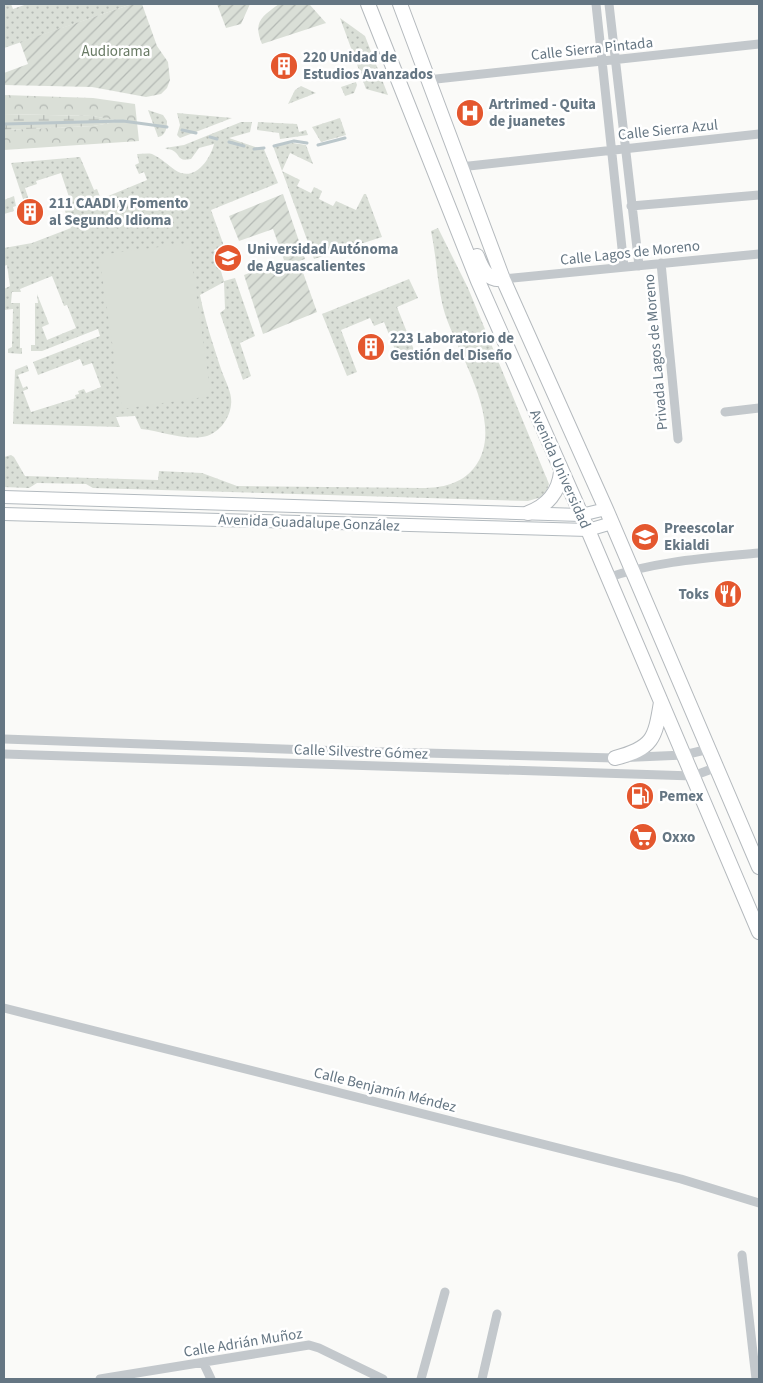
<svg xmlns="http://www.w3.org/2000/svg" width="763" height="1383" viewBox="0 0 763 1383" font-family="'Source Sans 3',sans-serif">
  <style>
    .grass { fill: url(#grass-dots) }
    .forest { fill: url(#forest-crowns) }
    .wetland { fill: url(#wetland-marsh) }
    .park { fill: #dadfd7 }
    .garden { fill: url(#garden-furrows) }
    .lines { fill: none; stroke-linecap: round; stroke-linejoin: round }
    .stream { stroke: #bbc7cb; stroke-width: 3 }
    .secondary-casing { stroke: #b3babf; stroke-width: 14 }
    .primary-casing { stroke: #b5babe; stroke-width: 16 }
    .minor { stroke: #c3c8cc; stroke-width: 9 }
    .secondary { stroke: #fff; stroke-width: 12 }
    .primary { stroke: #fff; stroke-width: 14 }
    .labels { text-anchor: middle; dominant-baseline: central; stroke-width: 5; stroke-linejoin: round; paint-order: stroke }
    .street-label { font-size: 15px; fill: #657683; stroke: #fff }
    .park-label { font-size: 15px; fill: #687a64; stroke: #fff }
    .poi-label { font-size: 15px; font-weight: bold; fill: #657683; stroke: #fff; text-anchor: start }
  </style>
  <defs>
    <pattern id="grass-dots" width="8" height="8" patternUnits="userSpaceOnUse" patternTransform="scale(1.25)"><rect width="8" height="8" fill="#dadfd7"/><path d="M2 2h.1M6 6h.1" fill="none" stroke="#b4b9b4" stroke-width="1.8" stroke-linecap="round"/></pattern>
    <pattern id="forest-crowns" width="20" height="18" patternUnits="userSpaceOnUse" patternTransform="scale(1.25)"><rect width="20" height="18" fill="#dadfd7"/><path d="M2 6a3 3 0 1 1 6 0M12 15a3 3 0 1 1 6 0" fill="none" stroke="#b4b9b4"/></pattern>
    <pattern id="wetland-marsh" width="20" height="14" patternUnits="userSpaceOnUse" patternTransform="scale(1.25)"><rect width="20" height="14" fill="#dadfd7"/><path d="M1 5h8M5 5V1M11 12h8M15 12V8" fill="none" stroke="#b4b9b4"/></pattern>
    <pattern id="garden-furrows" width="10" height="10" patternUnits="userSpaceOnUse" patternTransform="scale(1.25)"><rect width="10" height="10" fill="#dadfd7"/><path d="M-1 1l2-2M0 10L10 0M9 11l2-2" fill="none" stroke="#b4b9b4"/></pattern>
  </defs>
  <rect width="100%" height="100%" fill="#fafaf8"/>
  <path class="grass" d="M4,4H11L13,9L27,4H132L4,48Z
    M340,18L365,36L388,95L366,89Z
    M356,82L357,85L354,93L345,96L341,87Z
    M301,86L316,93L288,104L295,90Z
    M148,110L163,115L167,121C167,127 166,136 158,137Z
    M177,113L232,118L180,138L177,135L180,125Z
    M340,118L346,135L321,142L312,127Z
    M241,122H252L250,132L229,138L258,148L263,147L278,183L211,210L224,246L214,250L224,281L235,278L255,336L240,343L251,376L243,380L220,313L225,309L224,282L200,295C205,321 213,344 221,369C224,378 230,389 231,398C233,416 219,435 202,437C182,440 161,431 141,429L135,416L116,417L120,427L13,424L15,370L27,365L29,371L18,375L23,388L27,386L28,389L23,391L31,412L76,398L75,395L79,394L78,391L84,389L86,393L101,387L92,363L83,366L80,359L38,375L33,362L100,336L98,329L42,351H31V345H35V303H38L37,294L49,324L42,327L47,340L76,328L67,305L64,306L52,276L20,289L21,292H12L11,303H20V348H22V354L8,353V349L12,347L13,309L4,310V289L10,286L7,265L4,266V248L32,243L71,228L61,200L69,197L61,173L36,181L37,184L25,188L30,203L25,205L11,163L80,157L94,190L97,189L101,199L147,180L144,172L139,174L135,165L139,163L137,154C142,154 148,153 152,154C161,158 168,165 175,170C194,183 210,160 214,144L199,148L191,159C176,162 181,154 172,150C170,149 167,150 165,148L184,145Z
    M258,122L297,124L299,132L306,130L308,135L280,139L279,133L257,130Z
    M293,143L306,145L313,164L290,153L282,171L300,180L297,186L311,193L314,187L322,191L319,199L333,206L336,201L356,210L364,194H366L382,237L314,259L273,146Z
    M14,196L16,206L13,207L14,211L4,214V200Z
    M438,228L468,288L549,484L545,496L528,501L93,488L86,484L37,483L29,488L4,487V457L11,455L14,457L25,476L158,480L159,471L202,473L237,486L422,488C442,488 461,484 474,468C507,426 459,357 445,314C437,287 437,259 431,231Z
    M409,279L418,298L397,307L414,350L398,357L384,322L374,326L370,318L341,330L357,372L347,376L322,314Z"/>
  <path class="forest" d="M4,95L93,98L135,104L139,141L4,150V130L93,126L121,121L92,116L4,114Z"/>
  <path class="wetland" d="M4,114L92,116L123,121L93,126L4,130Z"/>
  <path class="park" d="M189,243L211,396L122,409L99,255Z"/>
  <path class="garden" d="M132,4H142L157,46L168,62L170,80L167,88L161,94L146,97L92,87L4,85V73L28,64L20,42Z
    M217,4H250L241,24L226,28Z
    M279,4L310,5L326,23L262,44C253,22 261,17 279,4Z
    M283,194L305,259L299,261L300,264L317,312L263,334L244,275L284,260L273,229L239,241L229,216Z"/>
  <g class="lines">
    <path class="stream" d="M4,124L123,121L167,127
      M182,130L196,133
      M210,137L217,139
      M229,142L244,146
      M318,145L345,138
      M274,146L294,141L307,143
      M254,149L264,148"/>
    <defs>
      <path id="secondary" d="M4,497L581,515L606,509
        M4,514L588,530L612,523"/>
      <path id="primary" d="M368,4L478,281L588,530L759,932
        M400,4L503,279L606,509L759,867
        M477,256C482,269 487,281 503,279
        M528,513C547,506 559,492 561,472
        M615,758C653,748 655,739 661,702"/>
    </defs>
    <use href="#secondary" class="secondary-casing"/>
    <use href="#primary" class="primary-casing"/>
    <path class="minor" d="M596,4L624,267
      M609,4L639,266
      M427,80L759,44
      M460,167L759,134
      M631,206L759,195
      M661,263L678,439
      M503,279L759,254
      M725,412L759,408
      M607,578C656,561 708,558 759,553
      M4,739L311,750L615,758L684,755L709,749
      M4,754L693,776L717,767
      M4,1008L681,1179L759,1203
      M742,1255L756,1379
      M203,1362L211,1379
      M100,1379L309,1345L319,1348L383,1379
      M421,1379L445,1292
      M482,1379L497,1314"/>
    <use href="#secondary" class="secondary"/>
    <use href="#primary" class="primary"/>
  </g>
  <defs>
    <symbol id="building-disc" viewBox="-11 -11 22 22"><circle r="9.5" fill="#e4572e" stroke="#fff"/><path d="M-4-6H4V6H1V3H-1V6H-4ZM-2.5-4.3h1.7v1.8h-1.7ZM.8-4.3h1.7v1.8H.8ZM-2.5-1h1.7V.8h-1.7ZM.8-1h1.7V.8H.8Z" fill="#fff"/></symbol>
    <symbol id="hospital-disc" viewBox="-11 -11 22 22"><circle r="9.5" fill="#e4572e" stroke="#fff"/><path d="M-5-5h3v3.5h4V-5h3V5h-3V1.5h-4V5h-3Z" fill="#fff"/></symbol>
    <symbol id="university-disc" viewBox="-11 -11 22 22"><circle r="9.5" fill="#e4572e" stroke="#fff"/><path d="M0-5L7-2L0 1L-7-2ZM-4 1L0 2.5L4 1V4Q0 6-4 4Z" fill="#fff"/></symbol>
    <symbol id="school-disc" viewBox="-11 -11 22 22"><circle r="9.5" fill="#e4572e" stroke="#fff"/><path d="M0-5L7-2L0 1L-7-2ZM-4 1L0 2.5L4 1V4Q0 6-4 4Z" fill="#fff"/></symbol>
    <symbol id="restaurant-disc" viewBox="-11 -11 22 22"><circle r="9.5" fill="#e4572e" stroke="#fff"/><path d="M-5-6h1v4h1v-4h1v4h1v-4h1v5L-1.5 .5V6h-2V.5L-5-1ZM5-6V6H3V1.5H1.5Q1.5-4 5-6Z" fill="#fff"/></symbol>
    <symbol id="fuel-disc" viewBox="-11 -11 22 22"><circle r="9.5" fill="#e4572e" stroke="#fff"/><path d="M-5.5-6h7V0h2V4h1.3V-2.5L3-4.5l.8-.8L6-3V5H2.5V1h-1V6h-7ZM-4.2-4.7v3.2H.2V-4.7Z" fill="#fff"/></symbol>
    <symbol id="supermarket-disc" viewBox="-11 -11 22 22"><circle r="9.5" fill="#e4572e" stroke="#fff"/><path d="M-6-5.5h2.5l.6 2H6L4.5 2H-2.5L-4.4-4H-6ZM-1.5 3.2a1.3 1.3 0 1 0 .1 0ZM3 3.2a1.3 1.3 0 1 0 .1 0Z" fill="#fff"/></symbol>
  </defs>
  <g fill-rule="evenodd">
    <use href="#building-disc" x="268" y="50" width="32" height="32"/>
    <use href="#hospital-disc" x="454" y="97" width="32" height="32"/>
    <use href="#building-disc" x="14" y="196" width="32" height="32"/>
    <use href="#university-disc" x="212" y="242" width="32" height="32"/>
    <use href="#building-disc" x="355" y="331" width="32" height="32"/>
    <use href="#school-disc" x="629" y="521" width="32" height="32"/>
    <use href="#restaurant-disc" x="712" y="578" width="32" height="32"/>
    <use href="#fuel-disc" x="624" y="780" width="32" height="32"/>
    <use href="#supermarket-disc" x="627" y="821" width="32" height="32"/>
  </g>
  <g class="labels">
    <g class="street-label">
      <text transform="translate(592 49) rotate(-6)">Calle Sierra Pintada</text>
      <text transform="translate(668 130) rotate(-6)">Calle Sierra Azul</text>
      <text transform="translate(630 253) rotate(-6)">Calle Lagos de Moreno</text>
      <text transform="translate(656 352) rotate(-95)">Privada Lagos de Moreno</text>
      <text transform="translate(560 469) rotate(66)">Avenida Universidad</text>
      <text transform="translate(309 523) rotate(2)">Avenida Guadalupe González</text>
      <text transform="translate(361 752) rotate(2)">Calle Silvestre Gómez</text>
      <text transform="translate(385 1090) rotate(14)">Calle Benjamín Méndez</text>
      <text transform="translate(243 1343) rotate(-9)">Calle Adrián Muñoz</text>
    </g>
    <g class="park-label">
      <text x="116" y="51">Audiorama</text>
    </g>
    <g class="poi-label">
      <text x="303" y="57">220 Unidad de<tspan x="303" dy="17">Estudios Avanzados</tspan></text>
      <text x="489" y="104">Artrimed - Quita<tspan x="489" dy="17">de juanetes</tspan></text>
      <text x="49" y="203">211 CAADI y Fomento<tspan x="49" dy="17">al Segundo Idioma</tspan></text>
      <text x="247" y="249">Universidad Autónoma<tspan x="247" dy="17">de Aguascalientes</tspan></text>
      <text x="390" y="338">223 Laboratorio de<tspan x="390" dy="17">Gestión del Diseño</tspan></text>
      <text x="664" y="528">Preescolar<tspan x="664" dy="17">Ekialdi</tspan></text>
      <text x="709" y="594" text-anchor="end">Toks</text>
      <text x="659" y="796">Pemex</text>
      <text x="662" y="837">Oxxo</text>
    </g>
  </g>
  <rect width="763" height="1383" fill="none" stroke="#657683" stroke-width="10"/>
</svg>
